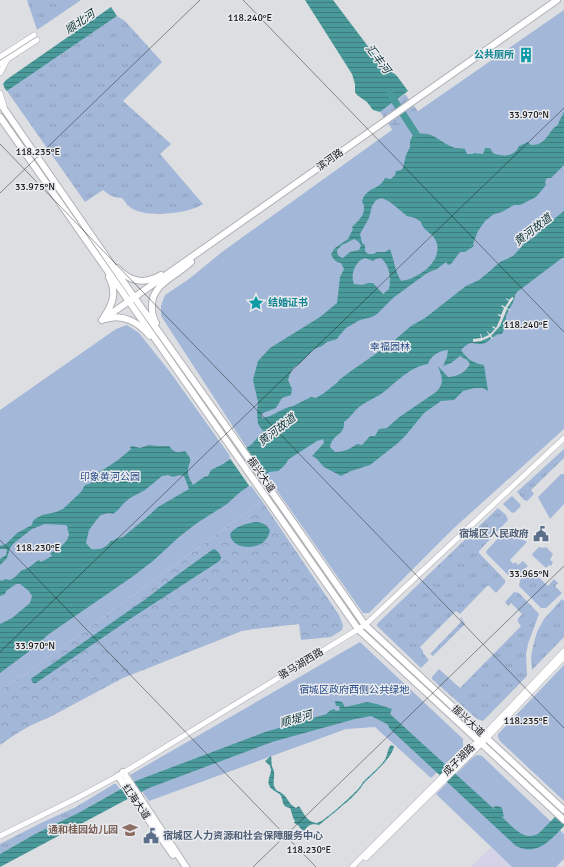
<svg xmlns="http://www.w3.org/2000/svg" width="564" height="867" viewBox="0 0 564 867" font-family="Signika,'Noto Sans SC',sans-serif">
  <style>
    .commercial { fill: #d5d1e7 }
    .grass { fill: url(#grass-tufts) }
    .forest { fill: url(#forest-crowns) }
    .wetland { fill: url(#wetland-marsh) }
    .green { fill: #a3b7d8 }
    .water { fill: url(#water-rules); fill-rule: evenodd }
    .pier { fill: #dcdee2 }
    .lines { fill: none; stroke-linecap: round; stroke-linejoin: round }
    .river { stroke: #4a9a9b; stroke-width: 7 }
    .minor-casing { stroke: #b0b2b6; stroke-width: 6 }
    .major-casing { stroke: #b0b2b6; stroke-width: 8 }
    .minor { stroke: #fff; stroke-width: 5 }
    .major { stroke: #fff; stroke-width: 6 }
    .ticks { fill: none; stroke: #191a1b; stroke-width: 1; stroke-opacity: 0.45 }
    .labels { text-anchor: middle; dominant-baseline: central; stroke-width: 3; stroke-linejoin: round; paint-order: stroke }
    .culture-label { font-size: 10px; font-weight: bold; fill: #0d838f; stroke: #e9ebef; text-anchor: end }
    .street-label { font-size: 10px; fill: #191a1b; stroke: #e9ebef }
    .park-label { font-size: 10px; fill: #284c88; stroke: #e9ebef }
    .service-label { font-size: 10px; font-weight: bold; fill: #4e5e75; stroke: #e9ebef; text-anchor: end }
    .education-label { font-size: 10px; font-weight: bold; fill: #785e54; stroke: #e9ebef; text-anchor: end }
    .water-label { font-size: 11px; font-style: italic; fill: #0b3334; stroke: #e9ebef }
    .ticks-label { font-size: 10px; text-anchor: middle; fill: #191a1b; stroke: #e9ebef; stroke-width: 3; stroke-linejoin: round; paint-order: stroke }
  </style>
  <defs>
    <pattern id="grass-tufts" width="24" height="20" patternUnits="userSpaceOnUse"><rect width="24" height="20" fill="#a3b7d8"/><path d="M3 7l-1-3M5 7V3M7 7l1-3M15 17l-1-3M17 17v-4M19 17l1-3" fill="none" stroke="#8c9db9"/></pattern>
    <pattern id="forest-crowns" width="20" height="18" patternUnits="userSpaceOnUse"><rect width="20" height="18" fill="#a3b7d8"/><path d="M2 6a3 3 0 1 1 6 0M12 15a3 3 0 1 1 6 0" fill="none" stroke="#8c9db9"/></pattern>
    <pattern id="wetland-marsh" width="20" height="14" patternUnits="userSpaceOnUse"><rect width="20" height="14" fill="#a3b7d8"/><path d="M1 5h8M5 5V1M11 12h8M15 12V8" fill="none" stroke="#8c9db9"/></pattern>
    <pattern id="water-rules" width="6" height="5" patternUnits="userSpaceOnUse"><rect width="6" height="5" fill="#4a9a9b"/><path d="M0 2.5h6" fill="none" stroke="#3d7d7e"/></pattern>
  </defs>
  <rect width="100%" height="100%" fill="#dcdee2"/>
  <path class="commercial" d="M491,847L512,867H471Z"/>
  <path class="grass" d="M27,0H81L37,30Z
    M117,16L125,21L162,62L123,101L171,144L160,154L203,204C199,206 196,208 192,209C176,214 147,217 133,209C128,207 125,201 122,198C114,198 109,195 103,190L85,202L7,91Z
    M564,449V458L531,490L534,494L527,501L524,500L517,492Z
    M498,508L506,515L508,520L479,551V553L505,580V583L496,593L488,585L460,614L456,611L420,647L423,651V653L429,660L421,668L377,626V624Z
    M530,569L548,586L554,579L558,583L555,586L562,593L546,608H541L519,586L520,580Z
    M514,592L519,593L539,614L528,644L526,654L527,676L483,721L477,719L432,679V677L439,669L460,688L521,626C516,620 517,620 522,614L511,603L508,606L505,602Z
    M562,599L564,601V637L532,670L531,657L533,646L537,632L544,619Z
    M461,617L465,624L433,656L430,654L462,621L460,619Z
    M114,784H116L120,789L80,812L35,834L0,854V844L41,823L76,807Z"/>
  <path class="forest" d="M262,501L339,615L343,625L342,630L331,637L301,640L299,624L255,629L242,631L123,678L48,718C31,724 15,734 0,745V690L24,675Z"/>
  <path class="wetland" d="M405,94L431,129L396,135L380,112Z"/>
  <path class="green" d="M564,10V429L454,528L369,613H363L243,442L161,316V306L165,295L189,279L222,252L424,107Z
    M127,325L139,333L170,372L262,501L24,675L0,690V410L116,329Z
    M561,474H564V504L550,519L538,497Z
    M512,496L520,504L521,506L514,513L511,512L503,504Z
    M506,530L527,542L510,560L513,564L515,562L518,565L523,561L528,566C523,570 518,578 511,578L487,554L486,552L488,549Z
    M539,547L544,548L546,547L553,554L550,560L553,562L551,566L549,565L546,568L532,555L533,553Z
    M360,642L463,739V747L431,778L375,727L346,729L149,801L130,775Z
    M564,665V801L500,741L498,737V734Z
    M477,755L482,756L564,834V859L556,867H512L436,794L472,758Z"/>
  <path class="water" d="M305,0H333L373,53L386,67L397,76L408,91L380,112L373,110L367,102L357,95L355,92V84L352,74Z
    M111,7L117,16L7,91L5,89L3,84L6,80Z
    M564,112V165L551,178H547L545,182L546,185L536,197L520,205H514L502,212L494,214L485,221L478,231L473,244L474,246L465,252H460L451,264L448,265L446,262L437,269L427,273L393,298L377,314L372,317L360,320L346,328L339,336L337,339L327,342L322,346L314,349L299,364L293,368L290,374L288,380L292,389L291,395L282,398L276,408L263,413L261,416L263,418L270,416L286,408L293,406L311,397L316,398L324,393L338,382L339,380L351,371L390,344L411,326L425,318L466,286L479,280L491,270L500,262L513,256L525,243L536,236L539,231L564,211V258H562L517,292L515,295C515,305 502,314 507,323L502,334C495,333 491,340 485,343C473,347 474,337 461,350C467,359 473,363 484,365L488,391L483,388H474L463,391L454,400L441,401L424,413L406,435L398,443L370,465L351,471L341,476L324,467L316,458L312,456L324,443L323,439L317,441L289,459L284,466L278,471L269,472L239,493L227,504L197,523L179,537L153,561L132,577L49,634L31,650L0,673V624L12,618L30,603L32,596L29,591L20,584H16L6,591L5,594L0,596V580L2,581L5,579L10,580L15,577L22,570C29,569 32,564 39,560L41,562L52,556L50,553C57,551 67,543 69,535C69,533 68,530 67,529L68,528L66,525L45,524L32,529L14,543L10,548L7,558L0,565V559L6,555L7,550L5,549H0V546L6,544L17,533L32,525L33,521L35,519L42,515L56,512L63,509L81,492L85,485L89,484L92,482V480L94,474C108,468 120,459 131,449L130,447L132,446L140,448L149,445L158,446H169C175,453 176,453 185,451C195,463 188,460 188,472C188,476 191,481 193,485L204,477L208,476L211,470L223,464L252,444L263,431L258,424L257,413L258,402L253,380L258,361L270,348L320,317L337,303L340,277L344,269L341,263C335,262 333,259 331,254L335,248L348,239L353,229L352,227C360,219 368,212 362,201C367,186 379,191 385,178L391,179L395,175L396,171L401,170L403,168L406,155L410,147V141L413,135C433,129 438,142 455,148C459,148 462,148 465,149L467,154H473L474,153L483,154L485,148H490L493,153C502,157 515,157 519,146L528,142L531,145C548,145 547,131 558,125C559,120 562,117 564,112ZM382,198L390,202L407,216L415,218L421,222C422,230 433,233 436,241C444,261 418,279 401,281C395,271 394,260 390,249L385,252H377L373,254H368L365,251V245L362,243L360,234L369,218L372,206L376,200ZM354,239L359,242L361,246L359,250L350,252L343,258C339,257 337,255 337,250L342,245ZM365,258L373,261L376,259L381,258C390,266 391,278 389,289L383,294L373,283H368L362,285L354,284C350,275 355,261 365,258ZM448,350L447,357L443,366L451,363L460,356L467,360L470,364C466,372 457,377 448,377L438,366C442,377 445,383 436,392L398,418L387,428L379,429L375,436H370L362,445L357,444C350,449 344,452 335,452L330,447C333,433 345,436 344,422C351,417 353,412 359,407C365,402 375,398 381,394C396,383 409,367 428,364C431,355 439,351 448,350ZM168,475L173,477L180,475L184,476L189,489L158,507L146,518L123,537L119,538H117L113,541L112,540C105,548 102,550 91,549L86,543L89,530L98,518L101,515L109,513L113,514L118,510L124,503L130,498L145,490L162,476Z
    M255,522C262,522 265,524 270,530C267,552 232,552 230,534C235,526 246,524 255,522Z
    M214,549C218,551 221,555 221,559L218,562L127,621L36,683H33L31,679L32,678L143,601L176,576L212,550Z
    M335,701H338L342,702L345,707L367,702L377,704L392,709L390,714L494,809H495L493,807C496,805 499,806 502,808L504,817L501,816C512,826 524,843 539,833L564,808V826C551,839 538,857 516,846L390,729L387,724L371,716L355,719L272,742L149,788L122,802L0,867V854L35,834L80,812L133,782L265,732L327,714V713L329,712V711L334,709L336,711L340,710L339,706H336Z
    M391,745L394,746C392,758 375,772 367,780C363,783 362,787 359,790C354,795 349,801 343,805C336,812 327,818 319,825C312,823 307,825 304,832L301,829L298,825L294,823L295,821C292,817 292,812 290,808C281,806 284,802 281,796C278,791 271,791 269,785C267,780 271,775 271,770L270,766L265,761L271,756C272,760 271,762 272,766C272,768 274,769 274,772C275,777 272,783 275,788C277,792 282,792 285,796C289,801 290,805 296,808L299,806C303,812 307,822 316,823C322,824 353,795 359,788C361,786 362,783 364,781C371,774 378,769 384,761C388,756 387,749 391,745Z"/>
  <path class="pier" d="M512,297L514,298L507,308L511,310V311L507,309L500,326L491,336L493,338L492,339L490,337L481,341L473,342V339L481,338L480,334H481L482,338L489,335L487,332V331L490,334L495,329L492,327L493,326L496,328L497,326L501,317L498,315V314L501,315L504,308L501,306L502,305L505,307L509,301L506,299V298L509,300Z
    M245,446L266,476L250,487L229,457Z"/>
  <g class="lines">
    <path class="river" d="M390,94L416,134"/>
    <defs>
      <path id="minor" d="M0,57L34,35
        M0,64L37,40
        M0,73L7,60
        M0,93L4,106
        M0,836L79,797L118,776L365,625L564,438
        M366,858L487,738L564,657
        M352,867L484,735L564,651"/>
      <path id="major" d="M0,103L134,297L235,439L365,625L564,810
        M0,117L358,629L564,820
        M117,268C130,282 144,285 161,275
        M104,317C113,304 117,292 109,277
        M106,319C123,313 139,323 150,336
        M102,320L557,0
        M156,323C153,318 152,313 152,308C150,284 177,276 191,262
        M123,772L186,867
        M118,776L173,855"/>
    </defs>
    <use href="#minor" class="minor-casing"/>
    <use href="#major" class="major-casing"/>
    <use href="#minor" class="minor"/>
    <use href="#major" class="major"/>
  </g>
  <path class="ticks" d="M243,0L564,332M0,144L564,728M0,193L200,0M0,540L316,867M0,652L564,108M253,867L564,566"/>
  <defs>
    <symbol id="building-bare" viewBox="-9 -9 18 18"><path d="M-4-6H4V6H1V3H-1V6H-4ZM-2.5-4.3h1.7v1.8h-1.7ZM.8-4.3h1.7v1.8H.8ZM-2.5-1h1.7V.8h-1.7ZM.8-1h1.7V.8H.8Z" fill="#0f9aa8" stroke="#e9ebef" stroke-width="2.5" paint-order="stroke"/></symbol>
    <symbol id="sight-bare" viewBox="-9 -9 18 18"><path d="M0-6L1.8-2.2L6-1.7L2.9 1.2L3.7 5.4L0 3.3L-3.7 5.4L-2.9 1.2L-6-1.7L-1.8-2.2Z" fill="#0f9aa8" stroke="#e9ebef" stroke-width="2.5" paint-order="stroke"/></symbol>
    <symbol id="civic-bare" viewBox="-9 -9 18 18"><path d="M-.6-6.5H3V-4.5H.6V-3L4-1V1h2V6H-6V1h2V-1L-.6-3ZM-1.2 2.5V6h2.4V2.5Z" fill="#5c6f8a" stroke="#e9ebef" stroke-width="2.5" paint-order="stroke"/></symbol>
    <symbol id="school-bare" viewBox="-9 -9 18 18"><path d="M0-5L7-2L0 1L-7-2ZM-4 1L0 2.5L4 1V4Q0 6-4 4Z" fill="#8d6e63" stroke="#e9ebef" stroke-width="2.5" paint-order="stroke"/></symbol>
  </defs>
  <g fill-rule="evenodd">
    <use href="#building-bare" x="515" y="44" width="22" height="22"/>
    <use href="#sight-bare" x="245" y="292" width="22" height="22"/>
    <use href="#civic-bare" x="530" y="523" width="22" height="22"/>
    <use href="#school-bare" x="119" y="819" width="22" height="22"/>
    <use href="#civic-bare" x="140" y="825" width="22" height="22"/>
  </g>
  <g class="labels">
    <g class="culture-label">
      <text x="514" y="55">公共厕所</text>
      <text x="268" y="303" text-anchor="start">结婚证书</text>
    </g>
    <g class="street-label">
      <text transform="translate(330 160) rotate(-35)">滨河路</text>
      <text transform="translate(261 475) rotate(55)">振兴大道</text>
      <text transform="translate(301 664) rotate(-31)">骆马湖西路</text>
      <text transform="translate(468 721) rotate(43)">振兴大道</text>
      <text transform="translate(459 760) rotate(-45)">成子湖路</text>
      <text transform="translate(136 802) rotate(55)">红海大道</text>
    </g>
    <g class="park-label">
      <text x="390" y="347">幸福园林</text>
      <text x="110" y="477">印象黄河公园</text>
      <text x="354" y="690">宿城区政府西侧公共绿地</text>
    </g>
    <g class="service-label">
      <text x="529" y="534">宿城区人民政府</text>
      <text x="163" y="836" text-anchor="start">宿城区人力资源和社会保障服务中心</text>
    </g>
    <g class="education-label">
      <text x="118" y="830">通和桂园幼儿园</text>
    </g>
    <g class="water-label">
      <text transform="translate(80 22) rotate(-34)">顺北河</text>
      <text transform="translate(378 59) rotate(53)">汇丰河</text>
      <text transform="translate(533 230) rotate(-38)">黄河故道</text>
      <text transform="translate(277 430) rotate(-38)">黄河故道</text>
      <text transform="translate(296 719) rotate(-16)">顺堤河</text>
    </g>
  </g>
  <g class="ticks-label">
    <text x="250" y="21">118.240°E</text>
    <text x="529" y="118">33.970°N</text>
    <text x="38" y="155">118.235°E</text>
    <text x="35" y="190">33.975°N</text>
    <text x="526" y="328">118.240°E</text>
    <text x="38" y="551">118.230°E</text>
    <text x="529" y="577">33.965°N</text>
    <text x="35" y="649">33.970°N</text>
    <text x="526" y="724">118.235°E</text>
    <text x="309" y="853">118.230°E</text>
  </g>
</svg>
